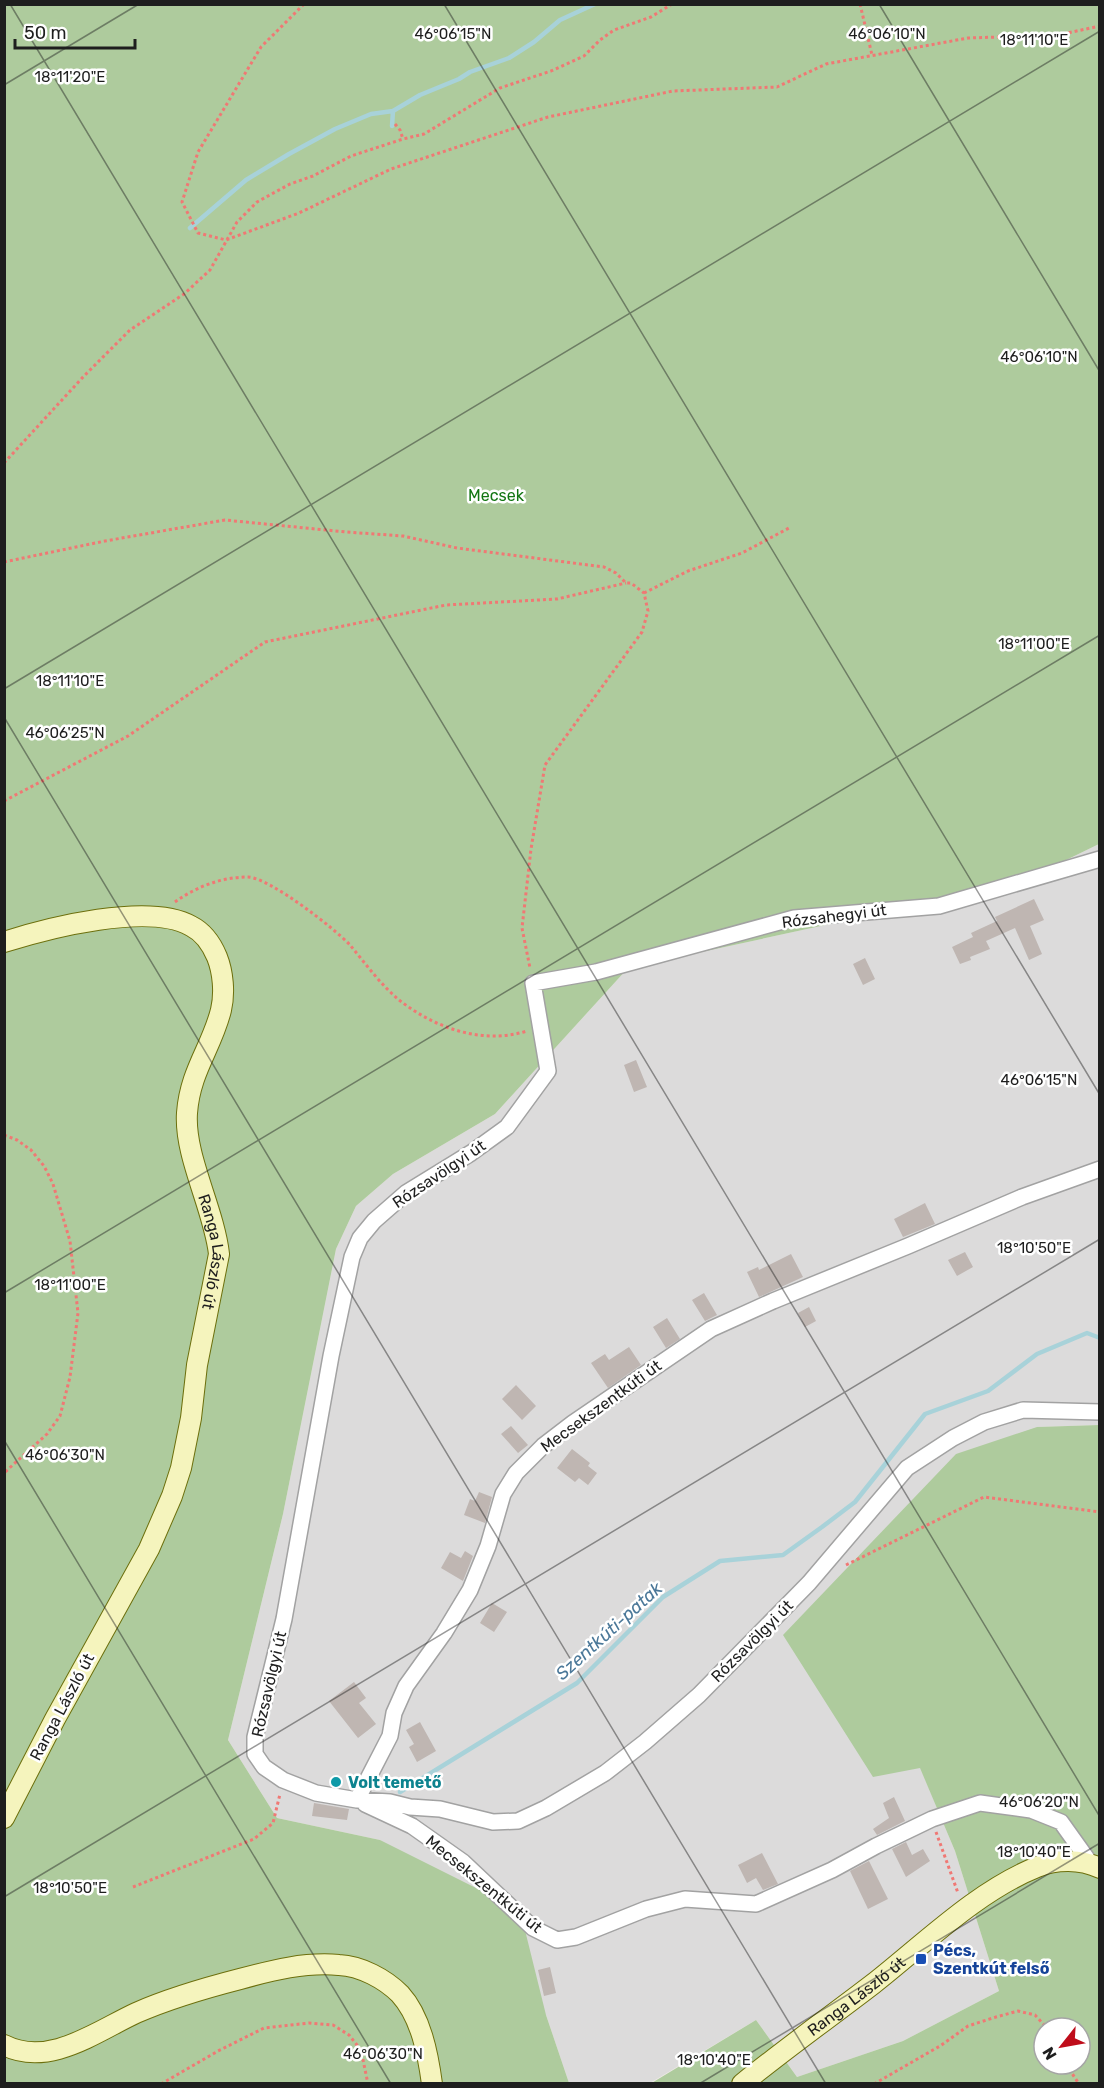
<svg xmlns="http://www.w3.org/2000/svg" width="1104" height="2088" viewBox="0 0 1104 2088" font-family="Rubik,sans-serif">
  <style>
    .residential { fill: #dcdbdb }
    .forest { fill: #aecb9d; fill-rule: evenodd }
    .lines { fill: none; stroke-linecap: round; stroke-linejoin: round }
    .stream { stroke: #a8d2d9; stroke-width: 4.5 }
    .building { fill: #bfb6b2 }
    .street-casing { stroke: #a2a2a2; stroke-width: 18 }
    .secondary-casing { stroke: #6c6f0c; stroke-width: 22 }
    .path { stroke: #f07874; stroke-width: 3; stroke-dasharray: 3 3; stroke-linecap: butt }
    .street { stroke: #fff; stroke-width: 15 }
    .secondary { stroke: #f5f4bd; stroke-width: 20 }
    .ticks { fill: none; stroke: #1e1e1e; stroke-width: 1.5; stroke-opacity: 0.45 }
    .culture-dot { fill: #0f9aa8; stroke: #fff; stroke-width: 2 }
    .transit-dot { fill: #1a4fb4; stroke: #fff; stroke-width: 2 }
    .labels { text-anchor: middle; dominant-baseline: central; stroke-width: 5; stroke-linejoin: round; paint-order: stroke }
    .park-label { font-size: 16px; fill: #137613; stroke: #fff }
    .street-label { font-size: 16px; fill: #1e1e1e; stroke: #fff }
    .culture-label { font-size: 16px; font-weight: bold; fill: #0d838f; stroke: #fff; text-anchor: start }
    .transit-label { font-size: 16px; font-weight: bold; fill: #164399; stroke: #fff; text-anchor: start }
    .water-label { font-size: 18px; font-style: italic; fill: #4b7899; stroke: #fff }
    .ticks-label { font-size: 15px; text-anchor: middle; fill: #1e1e1e; stroke: #fff; stroke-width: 5; stroke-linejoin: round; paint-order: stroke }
  </style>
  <rect width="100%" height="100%" fill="#efebe5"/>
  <path class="residential" d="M1099,844V1425L1037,1427L920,1767L955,1851L999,1991L903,2041L797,2077L756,2020L650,2083H569L546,2015L380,1840L277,1818L228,1740L283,1514L336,1249L356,1206L393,1174L495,1114L628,968L1019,883Z"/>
  <path class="forest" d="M5,5H1099V844L1019,883L628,968L495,1114L393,1174L356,1206L336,1249L283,1514L228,1740L277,1818L380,1840L520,1910L546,2015L569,2083L5,2084Z
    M1099,1425V2083L650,2084L756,2020L797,2077L903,2041L999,1991L955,1851L920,1768L873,1777L783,1635L956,1454L1037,1427ZM1044,2028H1080V2064H1044Z"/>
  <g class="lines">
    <path class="stream" d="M392,126L393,111
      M190,228L246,180L289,154L335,129L371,114L393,111L420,95L459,79L470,72L509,58L534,42L560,20L595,4
      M400,1792L577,1683L663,1597L720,1561L783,1555L822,1527L855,1502L925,1414L988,1391L1037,1354L1087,1333L1100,1338"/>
  </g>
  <path class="building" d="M1034,899L1044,920L1030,926L1042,954L1029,960L1015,928L986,941L990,949L970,957L971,960L960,964L952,947L973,937L971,933L997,921L995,917Z
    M865,958L875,979L863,985L853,964Z
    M636,1060L647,1087L634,1092L624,1065Z
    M925,1203L935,1224L903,1237L894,1219Z
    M965,1252L973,1267L957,1276L948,1260Z
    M791,1254L803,1277L759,1297L747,1272L758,1267L759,1270Z
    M704,1293L717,1315L705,1321L692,1300Z
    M809,1307L816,1321L805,1327L798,1313Z
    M667,1318L680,1339L666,1348L653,1327Z
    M629,1347L641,1365L608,1388L591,1363L605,1354L609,1360Z
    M516,1385L536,1406L522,1420L502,1399Z
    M511,1426L528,1445L518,1453L501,1434Z
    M572,1449L590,1463L588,1466L597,1473L588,1485L579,1478L575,1482L557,1468Z
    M479,1492L492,1497L485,1523L464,1515L470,1499L475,1501Z
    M465,1551L473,1556L463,1581L441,1568L450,1552L461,1558Z
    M492,1603L507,1612L494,1632L480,1623Z
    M354,1682L366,1698L359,1703L376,1724L358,1738L329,1701Z
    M420,1722L436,1751L417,1762L409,1747L414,1744L406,1730Z
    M894,1797L905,1821L877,1835L873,1829L889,1818L883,1803Z
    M314,1803L349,1809L347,1820L312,1816Z
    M906,1842L912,1855L923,1849L930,1861L906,1877L892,1849Z
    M762,1853L778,1884L763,1890L756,1878L747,1883L738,1865Z
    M869,1861L888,1899L868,1909L850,1871Z
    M550,1967L556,1993L544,1996L538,1970Z"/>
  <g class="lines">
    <defs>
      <path id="street" d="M1100,859L939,906L794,918L596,972L533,983L548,1071L507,1127L471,1153L406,1193L374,1221L360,1238L352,1257L331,1356L284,1619L255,1737V1754L264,1767L283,1780L316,1793L357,1800L390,1802L410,1807L440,1809L493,1822L518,1821L546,1808L605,1773L645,1742L699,1695L809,1583L907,1468L953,1438L984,1422L1023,1410L1100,1412
        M357,1800L390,1736L394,1713L406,1686L444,1633L470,1590L488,1546L503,1494L516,1473L543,1446L573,1423L711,1329L773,1301L908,1246L1022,1197L1100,1169
        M365,1804L412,1826L463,1862L533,1928L557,1940L576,1937L646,1909L685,1899L756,1904L832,1870L876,1846L932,1819L980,1803L1031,1810L1061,1822L1091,1864"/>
      <g id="secondary">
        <path id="s1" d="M4,942C48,928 149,902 191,926C203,932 212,945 217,957C223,972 225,993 221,1010C212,1047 190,1071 187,1113C184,1156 214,1209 219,1254L197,1365L191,1418L181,1468L172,1496L149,1549L55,1719L4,1818"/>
        <path d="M4,2045C49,2068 97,2031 136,2013C170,1998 205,1988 240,1979C273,1970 305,1962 339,1965C361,1966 385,1979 400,1994C421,2017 428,2054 432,2084"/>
        <path id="s2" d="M742,2084C785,2049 830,2017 873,1984C924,1944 977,1891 1037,1867C1057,1859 1080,1859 1100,1868"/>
      </g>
    </defs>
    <use href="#street" class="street-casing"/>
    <use href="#secondary" class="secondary-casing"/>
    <path class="path" d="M304,4L261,47L198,152L182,202L198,233L226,240L299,213L391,169L548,117L673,91L777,87L826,64L968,38L1058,35L1100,26
      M860,4L872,55
      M395,124L400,130L403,139
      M4,463L84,376L130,330L184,294L210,270L237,222L257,202L290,184L313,176L351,156L403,139L424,134L500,88L551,71L584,56L600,40L614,30L651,17L672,4
      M4,562L105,541L225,520L346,532L403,536L457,548L604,567L616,573L626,583H631L644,593L648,611L642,632L545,765L531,849L522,928L530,968
      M644,593L688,571L742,553L789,528
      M4,801L128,736L265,642L446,605L557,599L626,583
      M175,902C196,887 221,877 248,877C270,878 334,928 350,945C365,963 381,985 399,1000C435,1028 482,1045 527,1031
      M4,1135L17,1140L31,1150L44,1166L53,1184L70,1241L78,1313L70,1377L60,1416L47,1434L4,1473
      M846,1565L984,1497L1100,1512
      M936,1832L958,1893
      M133,1887L254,1839L273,1823L280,1794
      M1066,2064L1079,2084
      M161,2084L218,2051L264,2028L309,2023L333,2025L349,2035L361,2050L368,2084
      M874,2084L940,2046L968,2026L996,2017L1018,2011L1035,2015L1047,2028"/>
    <use href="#street" class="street"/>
    <use href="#secondary" class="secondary"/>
  </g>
  <path class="ticks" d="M10,4L1100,1817M444,4L1100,1095M879,4L1100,372M4,85L139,4M4,689L1100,31M4,717L826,2084M4,1293L1100,635M4,1440L391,2084M4,1897L1100,1239M699,2084L1100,1843"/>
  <circle class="culture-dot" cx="336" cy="1782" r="6"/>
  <rect class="transit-dot" x="915" y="1953" width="12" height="12" rx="3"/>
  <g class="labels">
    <g class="park-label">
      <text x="496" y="495">Mecsek</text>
    </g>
    <g class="street-label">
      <text transform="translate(834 916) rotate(-7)">Rózsahegyi út</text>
      <text transform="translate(439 1174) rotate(-34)">Rózsavölgyi út</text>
      <text stroke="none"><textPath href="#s1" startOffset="538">Ranga László út</textPath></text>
      <text transform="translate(601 1406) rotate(-36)">Mecsekszentkúti út</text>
      <text transform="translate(752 1641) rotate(-45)">Rózsavölgyi út</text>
      <text transform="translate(269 1684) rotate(-77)">Rózsavölgyi út</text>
      <text transform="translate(62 1707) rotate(-62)">Ranga László út</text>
      <text transform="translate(484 1884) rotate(39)">Mecsekszentkúti út</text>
      <text stroke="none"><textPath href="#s2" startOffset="144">Ranga László út</textPath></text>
    </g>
    <g class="culture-label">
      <text x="348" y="1782">Volt temető</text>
    </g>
    <g class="transit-label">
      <text x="933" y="1950">Pécs,<tspan x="933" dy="18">Szentkút felső</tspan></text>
    </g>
    <g class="water-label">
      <text transform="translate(609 1631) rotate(-42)">Szentkúti-patak</text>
    </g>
  </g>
  <g class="ticks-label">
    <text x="453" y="39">46°06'15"N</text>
    <text x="887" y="39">46°06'10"N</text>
    <text x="1034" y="45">18°11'10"E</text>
    <text x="70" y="82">18°11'20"E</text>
    <text x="1039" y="362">46°06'10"N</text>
    <text x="1034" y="649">18°11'00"E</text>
    <text x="70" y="686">18°11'10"E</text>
    <text x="65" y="738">46°06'25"N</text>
    <text x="1039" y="1085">46°06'15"N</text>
    <text x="1034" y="1253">18°10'50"E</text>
    <text x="70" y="1290">18°11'00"E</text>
    <text x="65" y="1460">46°06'30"N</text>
    <text x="1039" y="1807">46°06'20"N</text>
    <text x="1034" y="1857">18°10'40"E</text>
    <text x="70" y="1893">18°10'50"E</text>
    <text x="383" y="2059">46°06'30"N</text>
    <text x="714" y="2065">18°10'40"E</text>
  </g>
  <rect width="1104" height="2088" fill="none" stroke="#1e1e1e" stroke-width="12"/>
  <g transform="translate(1062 2046) rotate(239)"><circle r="28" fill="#ffffff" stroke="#a5a5a5" stroke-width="1.5"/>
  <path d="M0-4.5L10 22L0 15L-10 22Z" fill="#bf0d1b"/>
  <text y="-9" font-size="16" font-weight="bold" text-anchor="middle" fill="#1e1e1e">N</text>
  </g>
  <path d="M15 39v9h120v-9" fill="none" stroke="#1e1e1e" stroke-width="3"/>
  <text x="24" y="39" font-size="18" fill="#1e1e1e" stroke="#ffffff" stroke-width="4.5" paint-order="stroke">50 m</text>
</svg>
